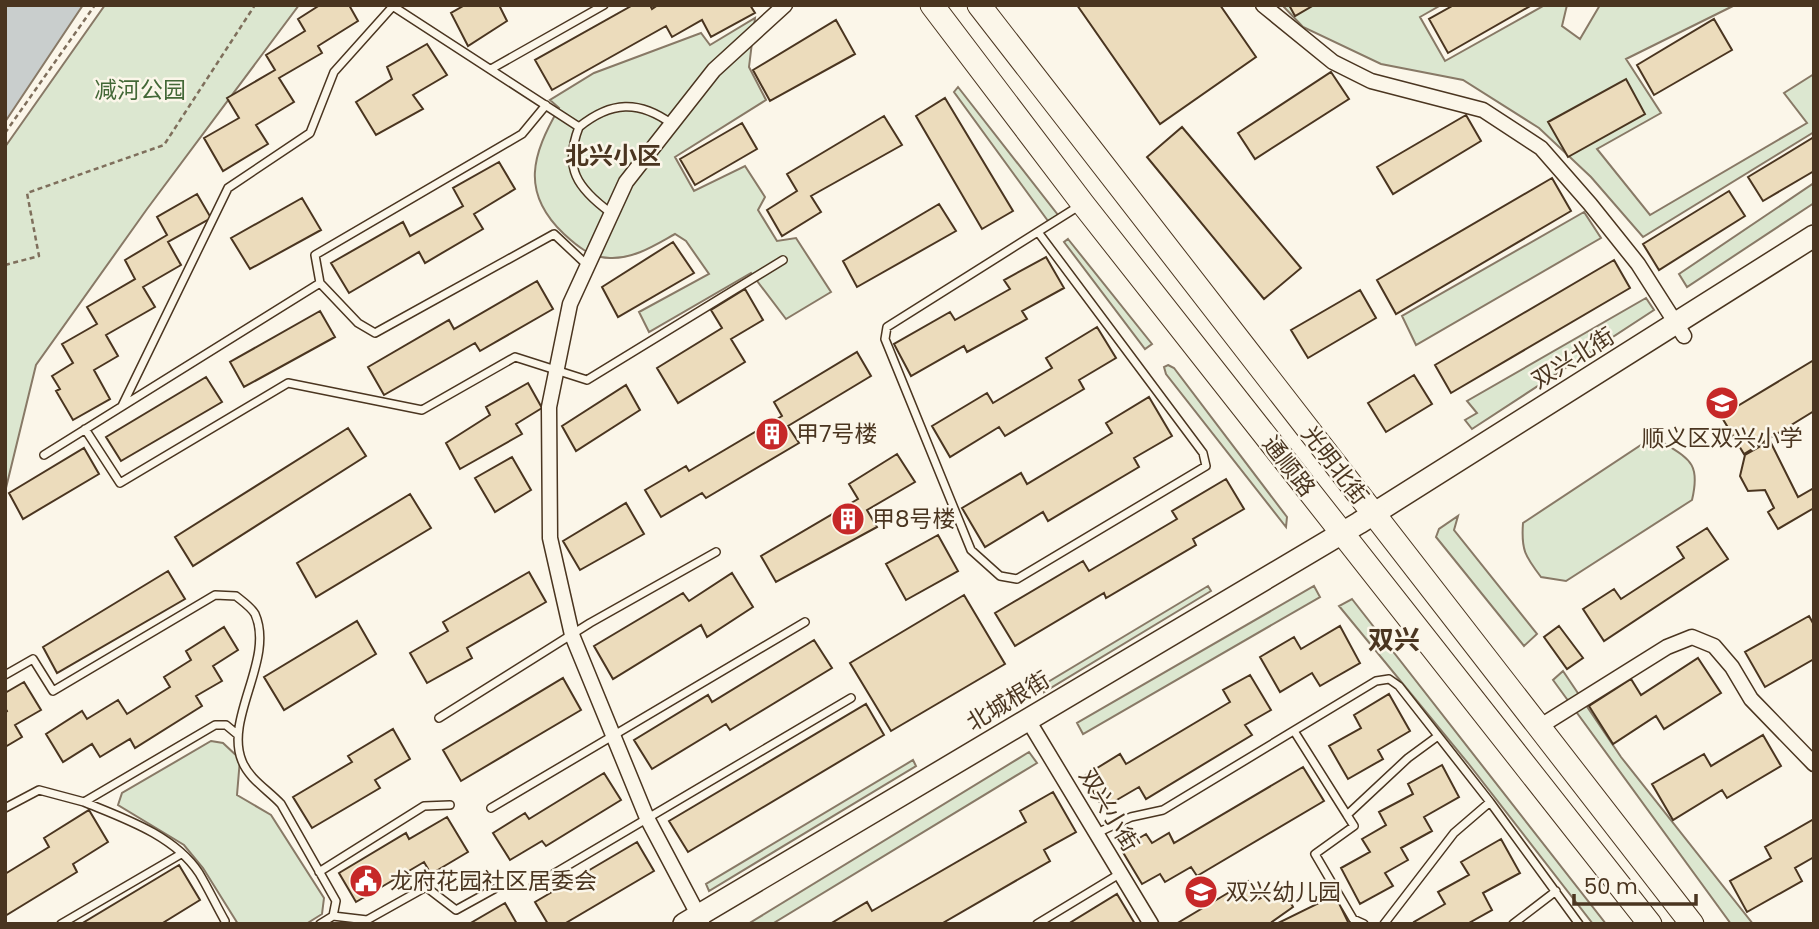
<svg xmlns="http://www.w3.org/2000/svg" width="1819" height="929" viewBox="0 0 1819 929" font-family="Poppins,'Noto Sans SC',sans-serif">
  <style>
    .green { fill: #dce7d0; stroke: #887966; stroke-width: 2 }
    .water { fill: #c9cecd; stroke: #887966; stroke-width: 2 }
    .building { fill: #ecdcbc; stroke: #4a3520; stroke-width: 2 }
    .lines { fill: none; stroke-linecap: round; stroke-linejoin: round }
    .lane-casing { stroke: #4a3520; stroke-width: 10 }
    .street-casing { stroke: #4a3520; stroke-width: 17 }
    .secondary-casing { stroke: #4a3520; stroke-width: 24 }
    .primary-casing { stroke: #4a3520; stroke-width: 25 }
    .path { stroke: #7f6f5c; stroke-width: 2.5; stroke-dasharray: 5 3.5; stroke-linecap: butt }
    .lane { stroke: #fbf6e9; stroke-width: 7 }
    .street { stroke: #fbf6e9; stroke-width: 14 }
    .secondary { stroke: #fbf6e9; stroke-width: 21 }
    .primary { stroke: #fbf6e9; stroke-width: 23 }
    .labels { text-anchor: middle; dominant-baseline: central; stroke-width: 5; stroke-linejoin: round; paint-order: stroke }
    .park-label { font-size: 23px; fill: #436837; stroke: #fbf6e9 }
    .street-label { font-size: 23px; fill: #4a3520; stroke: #fbf6e9 }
    .poi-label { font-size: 23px; fill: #4a3520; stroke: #fbf6e9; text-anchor: start }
    .neighbourhood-label { font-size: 24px; font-weight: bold; fill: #4a3520; stroke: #fbf6e9 }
    .quarter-label { font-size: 26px; font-weight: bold; fill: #4a3520; stroke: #fbf6e9 }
  </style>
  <rect width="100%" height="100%" fill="#fbf6e9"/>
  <path class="green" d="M105,5H299L147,209L36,365L5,492V147Z
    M1282,5H1441L1420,17L1445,61L1545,5H1567L1562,26L1580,39L1600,5H1735L1626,59L1661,113L1597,149L1650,215L1807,123L1784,93L1814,74V132L1643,237L1591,177L1539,128L1463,80L1381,64L1303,27Z
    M755,18L749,67L766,100L675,157L694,191L745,166L765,197L758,210L777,241L796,238L831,292L786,319L751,273L649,332L639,312L709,274L686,241L675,234C655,245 634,259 610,258C591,258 577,246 564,234C520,192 532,155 559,108L550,100L594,73L701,33L710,45Z
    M958,87L1058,215L1048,221L954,92Z
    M1814,183V203L1687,287L1679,274Z
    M1584,212L1601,238L1416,345L1402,316Z
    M1068,239L1152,344L1145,349L1064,242Z
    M1646,298L1654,310L1472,429L1465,420L1477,413L1467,401Z
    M1168,365L1174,368L1287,517L1286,527L1166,374L1164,367Z
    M1659,440C1689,459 1701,462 1692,500L1566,581L1541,577C1525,556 1521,550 1523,523L1644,443Z
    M1458,516L1454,530L1537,634L1524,646L1436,537L1439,529Z
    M1208,586L1211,591L1044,692L1043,685Z
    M1314,586L1320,597L1083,734L1077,723Z
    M1352,599L1606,924H1593L1468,763L1339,606Z
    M1563,671L1621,757L1753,924H1731L1553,680Z
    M211,741L223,743L240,759L237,795L271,815L324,898L322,914L306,924H238L203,868L184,845L118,805L122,793Z
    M1029,752L1037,763L772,924H748Z
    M913,760L916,766L709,891L706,884Z"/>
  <path class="water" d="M5,5H83L5,122Z"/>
  <path class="building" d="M320,5H349L358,21L318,46L322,53L279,78L294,102L256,125L268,144L223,171L204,138L239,118L227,98L275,70L266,55L305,31L298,19Z
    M465,5H499L507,21L468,46L451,13Z
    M633,5H650L652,9L658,5H750L755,13L711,37L702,20L672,37L666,26L552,90L535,60Z
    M1077,5H1220L1256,57L1160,124Z
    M1289,5H1314L1295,16Z
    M1454,5H1532L1448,53L1429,19Z
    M1714,19L1732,50L1654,95L1637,65Z
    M836,20L855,54L770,101L753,70Z
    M427,44L447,75L413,95L423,109L376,135L356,102L392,79L387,67Z
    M1331,72L1349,99L1255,159L1238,133Z
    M1626,79L1645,114L1568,157L1548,122Z
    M945,98L1013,211L982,229L916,116Z
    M1466,115L1481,141L1393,194L1377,167Z
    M884,116L902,145L811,196L821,212L782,236L767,210L797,191L787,174Z
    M742,123L757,149L695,185L680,159Z
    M1182,127L1301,268L1264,299L1147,157Z
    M1814,137V171L1763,201L1748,177Z
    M499,162L515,189L474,214L483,229L425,263L419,252L349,293L331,263L403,222L410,236L463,206L453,188Z
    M1552,178L1571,211L1396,314L1377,280Z
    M1729,191L1745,216L1659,270L1643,244Z
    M197,194L211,218L168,242L181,265L143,287L155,307L106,335L118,356L94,370L110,399L73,420L56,391L60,389L52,376L73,363L62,344L97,324L87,307L135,279L125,260L167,235L157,217Z
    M302,198L321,230L250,269L231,238Z
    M939,204L956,231L857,287L843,261Z
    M673,242L694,273L618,317L602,287Z
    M1046,257L1064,288L1022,311L1027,319L967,352L964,346L911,376L894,344L950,312L955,320L1010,289L1004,280Z
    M1614,260L1630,288L1451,393L1435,365Z
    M537,281L553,309L480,351L475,343L384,395L368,367L449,320L454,329Z
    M745,289L763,320L731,339L745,362L678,403L657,368L722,328L711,310Z
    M1360,290L1376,318L1308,358L1291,330Z
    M320,311L335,337L244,387L230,362Z
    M1097,327L1116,358L1079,380L1084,389L1005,436L999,427L950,457L932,426L987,393L993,403L1052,368L1046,358Z
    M857,352L871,376L788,426L799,443L706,498L702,493L661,517L645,490L686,466L689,471L782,416L774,402Z
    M1814,360V411L1744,454L1721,416Z
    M1414,375L1432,404L1386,432L1368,403Z
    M206,377L222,402L121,461L106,437Z
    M528,383L542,408L516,424L522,434L460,469L446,443L490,415L486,407Z
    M626,385L640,410L576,451L562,426Z
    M1149,397L1172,436L1134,458L1139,467L1048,521L1043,512L985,547L962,508L1021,473L1027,484L1112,433L1106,423Z
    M348,428L366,456L193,566L175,537Z
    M1770,441L1798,497L1814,488V508L1778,529L1768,512L1774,508L1765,490L1748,491L1740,476L1745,455Z
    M84,448L99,474L23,519L9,493Z
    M897,454L915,482L867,510L877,527L776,582L761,556L858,499L849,484Z
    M512,457L531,490L495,512L475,478Z
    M1226,479L1244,509L1193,539L1196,545L1106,598L1104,593L1015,646L995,613L1083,561L1089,571L1177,519L1172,511Z
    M410,494L431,528L316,597L297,563Z
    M626,503L644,534L580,570L563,541Z
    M1707,528L1728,559L1604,641L1583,609L1614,589L1621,599L1684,558L1677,547Z
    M938,535L958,571L906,600L886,564Z
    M168,571L185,599L57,673L43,647Z
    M529,572L546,602L467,648L472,658L427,683L410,653L448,631L443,622Z
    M732,573L753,607L707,637L701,625L613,679L594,646L683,593L689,601Z
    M964,595L1005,664L891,731L850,663Z
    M1809,616L1814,625V659L1765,687L1745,652Z
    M357,621L376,654L284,710L264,677Z
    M1340,626L1360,663L1320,686L1312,673L1280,692L1260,657L1294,637L1301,649Z
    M1559,626L1583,658L1567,669L1544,637Z
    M224,627L238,650L213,666L222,681L196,696L202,706L135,748L130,739L100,757L92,744L63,762L46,734L82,711L87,719L118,700L127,714L170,687L164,677L191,660L186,651Z
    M814,640L832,668L730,730L726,724L652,769L634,740L708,695L712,702Z
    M1698,658L1721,693L1664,729L1656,716L1613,744L1589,706L1631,679L1641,695Z
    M1250,675L1271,710L1245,725L1252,735L1146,799L1139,787L1103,808L1084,776L1120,754L1126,764L1230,702L1223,690Z
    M563,678L581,710L461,781L443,750Z
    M24,682L41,710L15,725L22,737L5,747V713L7,711L5,708V693Z
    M1389,694L1410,731L1378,750L1383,759L1348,779L1329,746L1361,728L1354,715Z
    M866,704L884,735L688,852L669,821Z
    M393,729L410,759L375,780L380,788L312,828L293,797L352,762L348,756Z
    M1763,735L1781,766L1727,798L1722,790L1673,820L1652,784L1704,754L1711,766Z
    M1442,765L1459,797L1424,817L1432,831L1401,848L1408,860L1385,873L1393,886L1360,904L1341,868L1370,852L1362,839L1386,825L1379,812L1413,794L1408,784Z
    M1303,767L1324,801L1197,876L1191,867L1165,882L1160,874L1142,884L1121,849L1146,834L1152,843L1169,833L1174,843Z
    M604,773L621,800L546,846L542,841L510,860L493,833L525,813L529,819Z
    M1053,792L1076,832L1044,850L1050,861L941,924H830L867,902L872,911L1026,822L1020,811Z
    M89,810L108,842L73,864L77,872L5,916V874L49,847L44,838Z
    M447,817L468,852L431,874L424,862L356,902L339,873L406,833L409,839Z
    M1814,819V857L1795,868L1802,881L1747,912L1730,881L1771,858L1765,847Z
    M1501,839L1520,873L1483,893L1492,910L1467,924H1415L1414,922L1445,904L1438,892L1469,875L1461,862Z
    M637,842L654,871L564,924H548L535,902Z
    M179,865L200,900L161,924H81Z
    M1248,881L1259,899L1282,887L1293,907L1269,924H1176Z
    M1117,894L1135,924H1068Z
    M1335,895L1349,924H1277L1278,923Z
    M505,903L517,924H469Z"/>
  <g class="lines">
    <defs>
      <path id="lane" d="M391,5L579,127C563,168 577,188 611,213
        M491,69L604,5
        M579,127C611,101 639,100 672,124
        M1038,232L1203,453L1206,466L1017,579L1000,576L971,550L885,339L887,327L1079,206
        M320,283L358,323L375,333L554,234L587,265
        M122,406L228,188L310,133L334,72L394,5
        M85,429L120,483L288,383L422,410L515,357L587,380L783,260
        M44,455L320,283L315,255L522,134L546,105
        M5,675L33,659L53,691L215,595L236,596C242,601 251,607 255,614C275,659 224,718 242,761C249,779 268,790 281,804L336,901L333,916L320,924
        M439,718L590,623L716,552
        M1294,731L1347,815L1408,758L1438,736
        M84,802C123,818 174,835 199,873C208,888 216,905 225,921
        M5,808L39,790L84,802L215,725H226L238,735
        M491,808L805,622
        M1347,815L1354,826L1315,854L1353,919L1364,924
        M1097,833L1131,817L1163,810L1376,681L1389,679L1399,686L1490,802L1579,924
        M319,872L424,806L450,805
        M533,886L851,698
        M333,916L367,920L426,887L456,910L494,889
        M61,924L181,854
        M1037,924L1121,873
        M1384,924L1454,833L1490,802
        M1513,924L1556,891"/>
      <path id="street" d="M1263,5L1333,62L1371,81L1483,110L1541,148L1590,204L1638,264L1684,336
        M1028,720L1151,924
        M1539,727L1667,647L1692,637L1714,646L1732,667L1751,699L1814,764
        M702,922L647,818L572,635L550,538L549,407L570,304L626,182L714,70L785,5"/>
      <path id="secondary" d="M684,924L1359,523L1814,236"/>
      <path id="primary" d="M932,5L1083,204L1650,924
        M979,5L1692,924"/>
    </defs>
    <use href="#lane" class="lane-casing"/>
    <use href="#street" class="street-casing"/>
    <use href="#secondary" class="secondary-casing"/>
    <use href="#primary" class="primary-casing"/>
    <path class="path" d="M5,133L95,5
      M5,265L39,256L27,193L164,145L255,5"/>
    <use href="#lane" class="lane"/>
    <use href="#street" class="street"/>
    <use href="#secondary" class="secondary"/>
    <use href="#primary" class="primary"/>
  </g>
  <defs>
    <symbol id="school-disc" viewBox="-11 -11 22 22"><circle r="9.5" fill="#c62828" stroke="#fbf6e9"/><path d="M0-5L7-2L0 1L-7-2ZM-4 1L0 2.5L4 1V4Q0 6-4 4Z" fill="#fff"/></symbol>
    <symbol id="building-disc" viewBox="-11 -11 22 22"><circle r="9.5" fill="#c62828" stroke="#fbf6e9"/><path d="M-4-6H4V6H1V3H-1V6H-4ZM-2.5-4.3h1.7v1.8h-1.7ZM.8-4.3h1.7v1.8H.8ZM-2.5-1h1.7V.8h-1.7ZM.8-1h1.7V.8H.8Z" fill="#fff"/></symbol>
    <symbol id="civic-disc" viewBox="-11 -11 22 22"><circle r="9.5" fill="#c62828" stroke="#fbf6e9"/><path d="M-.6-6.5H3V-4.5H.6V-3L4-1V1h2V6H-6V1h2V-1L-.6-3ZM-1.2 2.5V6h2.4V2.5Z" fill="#fff"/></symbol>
  </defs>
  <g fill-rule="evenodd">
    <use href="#school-disc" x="1703" y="384" width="38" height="38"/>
    <use href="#building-disc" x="753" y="415" width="38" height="38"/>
    <use href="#building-disc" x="829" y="500" width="38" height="38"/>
    <use href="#civic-disc" x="347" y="862" width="38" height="38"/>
    <use href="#school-disc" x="1182" y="873" width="38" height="38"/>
  </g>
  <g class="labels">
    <g class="park-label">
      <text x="140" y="90">减河公园</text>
    </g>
    <g class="street-label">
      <text transform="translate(1573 358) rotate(-32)">双兴北街</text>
      <text transform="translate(1335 465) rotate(52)">光明北街</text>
      <text transform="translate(1289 466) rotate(52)">通顺路</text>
      <text transform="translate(1008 701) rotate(-31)">北城根街</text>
      <text transform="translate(1109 810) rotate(59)">双兴小街</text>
    </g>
    <g class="poi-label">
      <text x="796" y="434">甲7号楼</text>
      <text x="1722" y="438" text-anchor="middle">顺义区双兴小学</text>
      <text x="872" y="519">甲8号楼</text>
      <text x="390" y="881">龙府花园社区居委会</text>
      <text x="1226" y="892">双兴幼儿园</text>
    </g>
    <g class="neighbourhood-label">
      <text x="613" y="155">北兴小区</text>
    </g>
    <g class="quarter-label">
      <text x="1394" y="640">双兴</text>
    </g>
  </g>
  <rect width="1819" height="929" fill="none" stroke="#4a3520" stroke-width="14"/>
  <path d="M1574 894v10h122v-10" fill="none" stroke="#4a3520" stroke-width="3.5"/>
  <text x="1584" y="894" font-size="21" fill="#4a3520" stroke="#fbf6e9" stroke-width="5" paint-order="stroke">50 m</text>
</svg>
